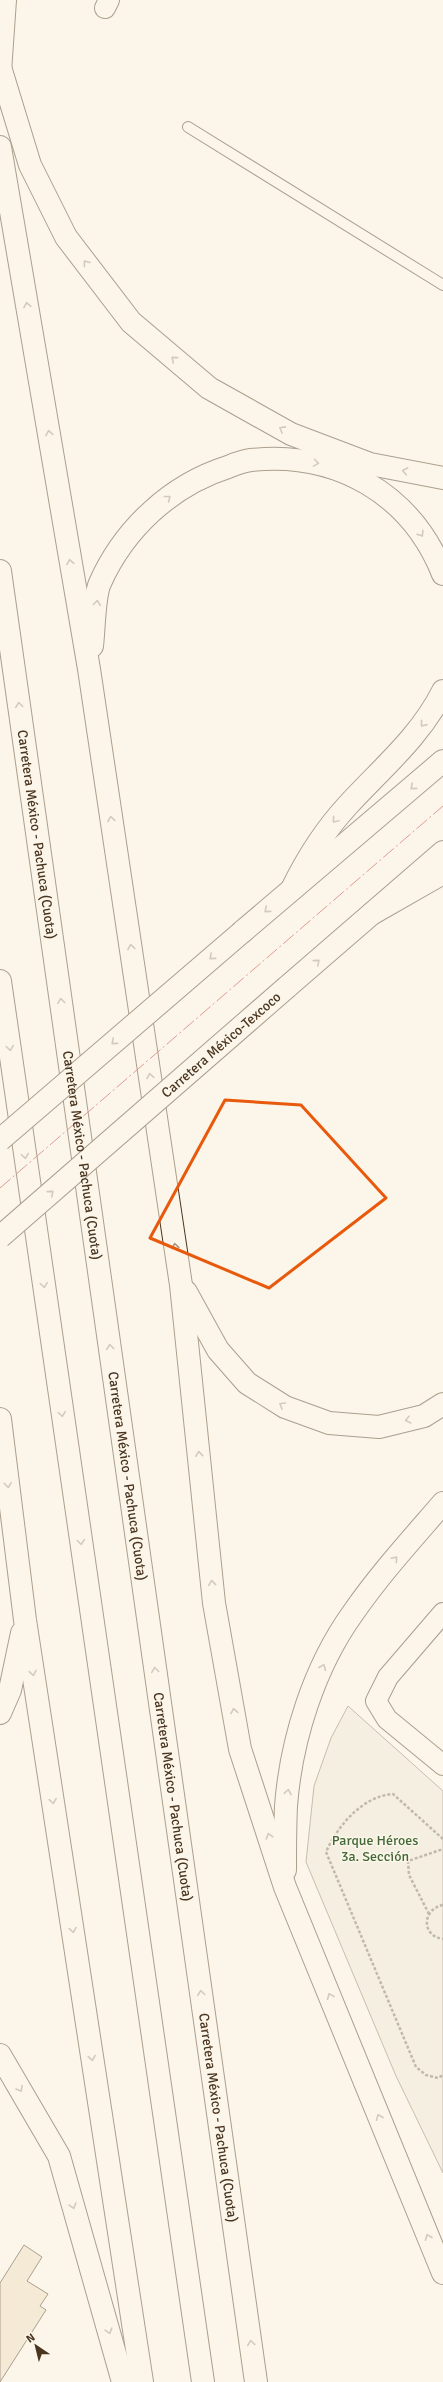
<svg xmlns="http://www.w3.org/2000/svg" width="443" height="2382" viewBox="0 0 443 2382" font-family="Signika,sans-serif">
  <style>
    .green { fill: #ede6d9; stroke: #887966 }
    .building { fill: #ecdcbc; stroke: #4a3520 }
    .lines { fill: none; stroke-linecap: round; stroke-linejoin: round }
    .service-casing { stroke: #4a3520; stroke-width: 12 }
    .minor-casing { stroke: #4a3520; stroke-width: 22 }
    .trunk-casing { stroke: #4a3520; stroke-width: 24 }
    .motorway-casing { stroke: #4a3520; stroke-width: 24 }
    .path { stroke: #7f6f5c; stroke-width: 2.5; stroke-dasharray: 3 2; stroke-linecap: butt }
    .service { stroke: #fbf6e9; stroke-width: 10 }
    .minor { stroke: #fbf6e9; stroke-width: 20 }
    .trunk { stroke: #fbf6e9; stroke-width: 22 }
    .motorway { stroke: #fbf6e9; stroke-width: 22 }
    .trunk-bridge-casing { stroke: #4a3520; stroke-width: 24; stroke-linecap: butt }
    .trunk-bridge { stroke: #fbf6e9; stroke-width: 22 }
    .power { stroke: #c62828; stroke-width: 1; stroke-dasharray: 14 3 2 3; stroke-linecap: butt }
    .oneway { stroke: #a29684 }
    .marked { fill: none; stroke: #e8590c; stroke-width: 3; stroke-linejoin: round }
    .labels { text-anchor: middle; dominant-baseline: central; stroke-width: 3; stroke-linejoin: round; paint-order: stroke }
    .street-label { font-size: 14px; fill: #4a3520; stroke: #fbf6e9 }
    .park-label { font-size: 14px; fill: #436837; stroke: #fbf6e9 }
  </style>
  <rect width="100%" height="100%" fill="#fbf6e9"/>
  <path class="green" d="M348,1706L443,1791V2173L396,2076L306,1862L314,1786L331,1738Z"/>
  <path class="building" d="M24,2245L42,2257L27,2281L48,2294L40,2306L46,2310L0,2382V2283Z"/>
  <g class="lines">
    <defs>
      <path id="service" d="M188,127L443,285"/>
      <path id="minor" d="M105,8L109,0
        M443,1613L388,1677L376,1701L387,1719L443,1765"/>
      <path id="trunk" d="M242,932L443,761
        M287,987L443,852"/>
      <g id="motorway">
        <path d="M0,67L30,165L66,237L131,322L209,388L291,434L370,464L443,478"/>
        <path d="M0,72L5,0"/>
        <path d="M0,147L89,669L181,1285L214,1603L240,1749L285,1887L443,2273"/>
        <path id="s1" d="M0,571L256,2382"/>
        <path d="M92,646C94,630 94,596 100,583C124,529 171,485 228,467C235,464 243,461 251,460C336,451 411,493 443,574"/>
        <path d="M292,889C307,858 325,830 348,805C382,768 420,737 443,691"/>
        <path d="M373,913L443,873"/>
        <path d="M0,981L203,2382"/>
        <path d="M186,1292L218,1350L247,1383L285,1407L329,1423L379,1427L424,1416L443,1404"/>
        <path d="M0,1419L25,1620L142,2382"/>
        <path d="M0,1713L10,1690L22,1633"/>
        <path d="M285,1870C285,1848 285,1827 286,1806C291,1740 314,1667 353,1613C380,1574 412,1539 443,1503"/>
        <path d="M0,2055L59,2156L123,2382"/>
      </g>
    </defs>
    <use href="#service" class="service-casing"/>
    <use href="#minor" class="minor-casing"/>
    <use href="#trunk" class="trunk-casing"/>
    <use href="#motorway" class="motorway-casing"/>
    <path class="path" d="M443,1839L393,1794C363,1796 338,1825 326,1852L416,2067L426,2075L438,2078L443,2075
      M443,1905C422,1909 421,1936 443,1939
      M429,1914L409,1875L408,1861L443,1849"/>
    <use href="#service" class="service"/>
    <use href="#minor" class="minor"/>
    <use href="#trunk" class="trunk"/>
    <use href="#motorway" class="motorway"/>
    <defs>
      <g id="trunk-bridge">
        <path d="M0,1140L242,932"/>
        <path id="s2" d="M0,1237L287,987"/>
      </g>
    </defs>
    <use href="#trunk-bridge" class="trunk-bridge-casing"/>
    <use href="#trunk-bridge" class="trunk-bridge"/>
    <path class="power" d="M0,1188L443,806"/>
  </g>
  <defs><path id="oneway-chevron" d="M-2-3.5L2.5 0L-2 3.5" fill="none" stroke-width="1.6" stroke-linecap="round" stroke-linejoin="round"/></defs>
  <g class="oneway">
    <use href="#oneway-chevron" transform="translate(86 263) rotate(-127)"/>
    <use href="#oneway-chevron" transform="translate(27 305) rotate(-100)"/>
    <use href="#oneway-chevron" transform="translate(174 359) rotate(-140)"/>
    <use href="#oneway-chevron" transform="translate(282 429) rotate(-151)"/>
    <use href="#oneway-chevron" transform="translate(49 433) rotate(-100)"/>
    <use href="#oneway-chevron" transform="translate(316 463) rotate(9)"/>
    <use href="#oneway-chevron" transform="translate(405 471) rotate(-169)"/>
    <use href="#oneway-chevron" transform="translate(168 498) rotate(-38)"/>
    <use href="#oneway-chevron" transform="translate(421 534) rotate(57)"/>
    <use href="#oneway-chevron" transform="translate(70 562) rotate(-100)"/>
    <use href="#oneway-chevron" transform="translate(97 603) rotate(-83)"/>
    <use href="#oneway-chevron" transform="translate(19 705) rotate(-98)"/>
    <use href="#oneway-chevron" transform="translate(423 724) rotate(129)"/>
    <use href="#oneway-chevron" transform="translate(413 787) rotate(140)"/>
    <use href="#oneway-chevron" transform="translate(111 819) rotate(-99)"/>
    <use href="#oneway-chevron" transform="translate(335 820) rotate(130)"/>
    <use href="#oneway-chevron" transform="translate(267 910) rotate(140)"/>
    <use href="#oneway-chevron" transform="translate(131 947) rotate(-99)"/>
    <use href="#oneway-chevron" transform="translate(212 957) rotate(139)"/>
    <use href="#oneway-chevron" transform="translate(317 962) rotate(-41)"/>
    <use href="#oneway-chevron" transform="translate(61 1001) rotate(-98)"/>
    <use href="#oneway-chevron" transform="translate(114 1042) rotate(139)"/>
    <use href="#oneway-chevron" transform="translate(10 1048) rotate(82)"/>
    <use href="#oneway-chevron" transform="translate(150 1076) rotate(-99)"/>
    <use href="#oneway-chevron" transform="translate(25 1156) rotate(82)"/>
    <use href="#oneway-chevron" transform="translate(51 1193) rotate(-41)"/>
    <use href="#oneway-chevron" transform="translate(175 1246) rotate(-99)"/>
    <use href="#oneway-chevron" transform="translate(44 1285) rotate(82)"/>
    <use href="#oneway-chevron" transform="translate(110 1347) rotate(-98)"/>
    <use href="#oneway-chevron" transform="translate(282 1405) rotate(-150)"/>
    <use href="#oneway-chevron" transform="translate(62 1414) rotate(82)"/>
    <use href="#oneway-chevron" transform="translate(408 1420) rotate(166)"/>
    <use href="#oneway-chevron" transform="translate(199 1454) rotate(-96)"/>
    <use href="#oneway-chevron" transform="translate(8 1485) rotate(83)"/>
    <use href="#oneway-chevron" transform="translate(81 1542) rotate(82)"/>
    <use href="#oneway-chevron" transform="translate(395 1559) rotate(-49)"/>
    <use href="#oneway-chevron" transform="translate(212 1583) rotate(-96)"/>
    <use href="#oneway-chevron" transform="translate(323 1667) rotate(-68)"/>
    <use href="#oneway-chevron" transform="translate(155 1670) rotate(-98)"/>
    <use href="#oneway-chevron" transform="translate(33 1673) rotate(81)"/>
    <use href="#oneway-chevron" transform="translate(234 1711) rotate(-100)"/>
    <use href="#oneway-chevron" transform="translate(288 1792) rotate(-81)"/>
    <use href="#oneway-chevron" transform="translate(53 1801) rotate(81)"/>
    <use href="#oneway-chevron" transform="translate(269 1836) rotate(-108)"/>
    <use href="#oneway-chevron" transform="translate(73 1930) rotate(81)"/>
    <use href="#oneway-chevron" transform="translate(201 1993) rotate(-98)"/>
    <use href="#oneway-chevron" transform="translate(330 1996) rotate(-112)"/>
    <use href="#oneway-chevron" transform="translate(92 2058) rotate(81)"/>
    <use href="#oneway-chevron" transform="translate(20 2089) rotate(60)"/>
    <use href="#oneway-chevron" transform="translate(379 2117) rotate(-112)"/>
    <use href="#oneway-chevron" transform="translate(73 2206) rotate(74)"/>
    <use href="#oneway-chevron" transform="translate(428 2237) rotate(-112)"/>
    <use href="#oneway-chevron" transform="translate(109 2331) rotate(74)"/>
    <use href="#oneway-chevron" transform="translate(251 2343) rotate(-98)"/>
  </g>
  <path d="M0 0H443V2382H0ZM225,1100L301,1105L386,1198L269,1288L150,1238Z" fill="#fbf6e9" fill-opacity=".55" fill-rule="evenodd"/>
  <path class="marked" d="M225,1100L301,1105L386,1198L269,1288L150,1238Z"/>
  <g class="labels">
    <g class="street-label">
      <text stroke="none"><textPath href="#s1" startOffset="266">Carretera México - Pachuca (Cuota)</textPath></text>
      <text stroke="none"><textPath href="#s2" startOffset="293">Carretera México-Texcoco</textPath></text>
      <text stroke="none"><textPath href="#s1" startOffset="590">Carretera México - Pachuca (Cuota)</textPath></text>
      <text stroke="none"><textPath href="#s1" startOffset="914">Carretera México - Pachuca (Cuota)</textPath></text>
      <text stroke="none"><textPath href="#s1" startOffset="1238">Carretera México - Pachuca (Cuota)</textPath></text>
      <text stroke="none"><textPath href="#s1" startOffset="1562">Carretera México - Pachuca (Cuota)</textPath></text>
    </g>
    <g class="park-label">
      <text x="375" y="1840">Parque Héroes<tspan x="375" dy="16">3a. Sección</tspan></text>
    </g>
  </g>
  <g transform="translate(36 2346) rotate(325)" stroke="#fbf6e9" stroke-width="3" paint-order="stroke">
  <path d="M0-3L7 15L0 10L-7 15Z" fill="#4a3520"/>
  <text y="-6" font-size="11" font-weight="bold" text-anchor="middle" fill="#4a3520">N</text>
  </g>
</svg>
